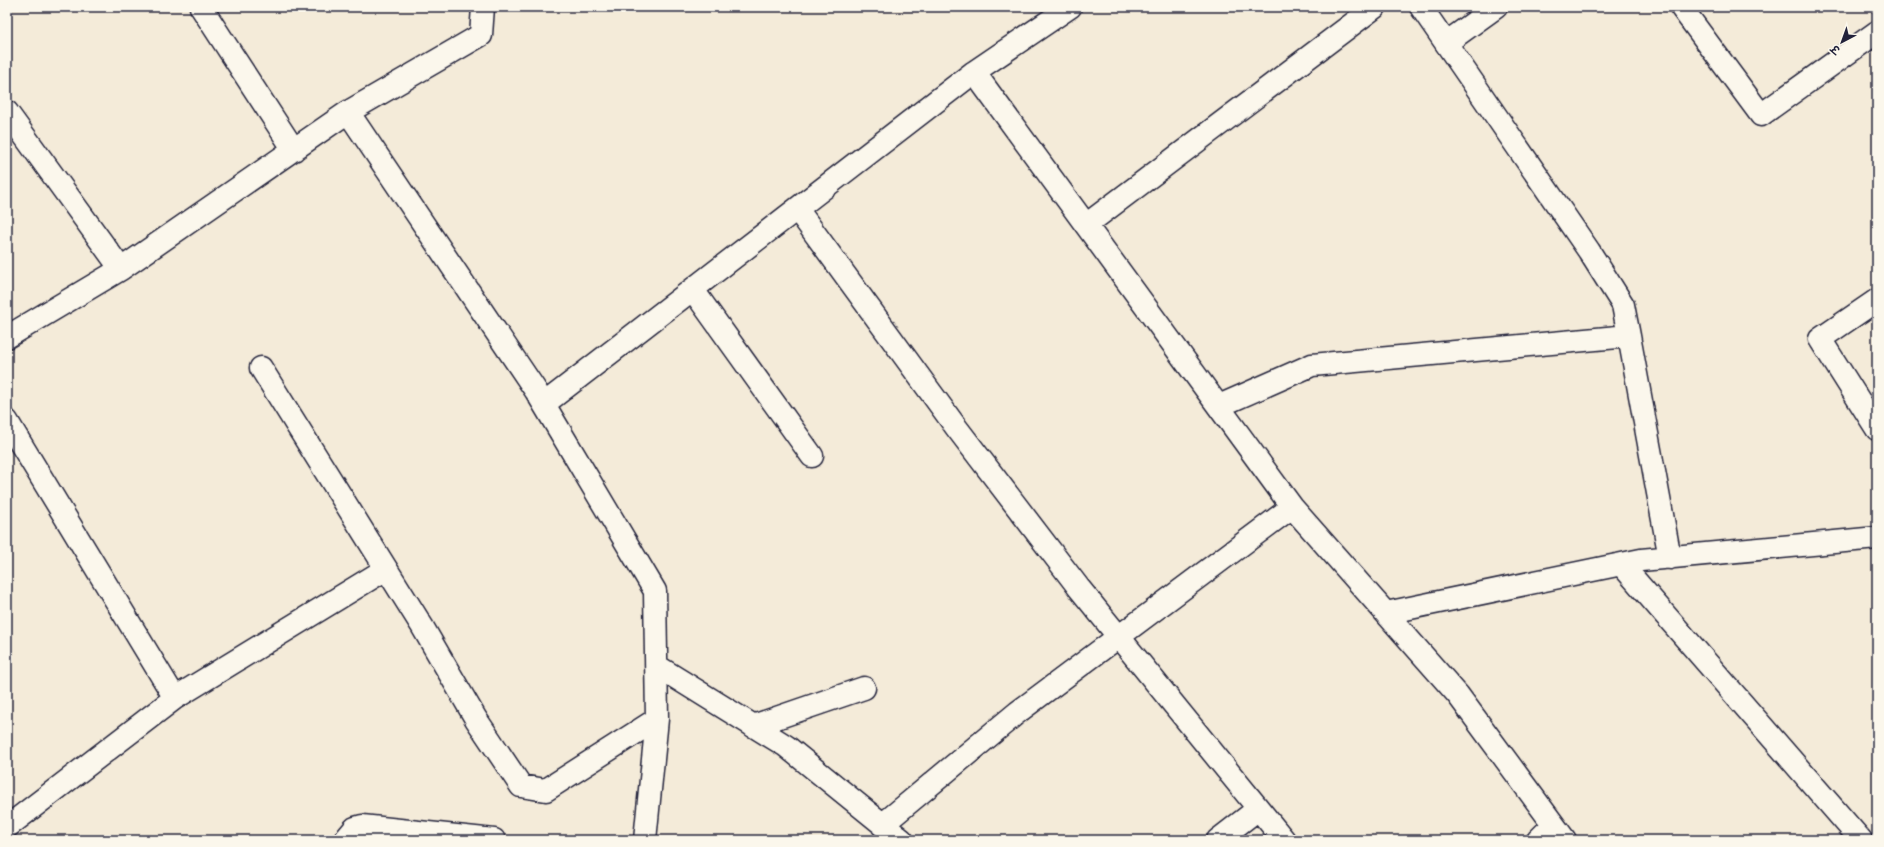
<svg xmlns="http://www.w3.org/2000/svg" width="1884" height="847" viewBox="0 0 1884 847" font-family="'Balsamiq Sans','Playpen Sans Deva',sans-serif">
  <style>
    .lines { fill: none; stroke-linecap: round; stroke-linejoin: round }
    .street-casing { stroke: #22223b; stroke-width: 25 }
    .street { stroke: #fbf7ec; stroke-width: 22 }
  </style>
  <rect width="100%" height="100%" fill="#f4ebd9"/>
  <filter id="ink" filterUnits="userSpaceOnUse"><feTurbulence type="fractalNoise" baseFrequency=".025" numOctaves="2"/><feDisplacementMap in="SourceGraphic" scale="8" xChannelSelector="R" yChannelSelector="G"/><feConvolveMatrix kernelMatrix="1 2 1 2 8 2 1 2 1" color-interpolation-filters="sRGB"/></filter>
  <g filter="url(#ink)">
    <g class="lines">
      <defs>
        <path id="street" d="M201,7L294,150
          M1421,7L1589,251L1623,305L1629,336
          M1681,7L1761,115L1877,32
          M1446,43L1496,7
          M974,72L1292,507L1458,695L1565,840
          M7,112L121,269
          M348,112L536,391L655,591L657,719L645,840
          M797,209L956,427L1079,588L1284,840
          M1086,225L1375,7
          M693,290L812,456
          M1877,300L1820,339L1877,429
          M7,337L121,269L348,112L481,35L483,7
          M261,368L422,626L476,719L521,786L546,790L657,719
          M544,404L974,72L1070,7
          M1219,406L1312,365L1629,336L1670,558
          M7,421L175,698
          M1621,564L1861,840
          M1386,613L1641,560L1877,538
          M657,666L786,746L902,840
          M753,726L864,688
          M882,825L1018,712L1292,507
          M7,827L175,698L386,569
          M345,840L355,828L362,826L494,840
          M1218,840L1258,809
          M1538,840L1553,825"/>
      </defs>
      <use href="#street" class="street-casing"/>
      <use href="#street" class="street"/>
    </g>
  </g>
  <rect width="1884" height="847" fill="none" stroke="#fbf7ec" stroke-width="24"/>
  <rect x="12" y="12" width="1860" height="823" fill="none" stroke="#22223b" stroke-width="1.5" filter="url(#ink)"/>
  <g transform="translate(1842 42) rotate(221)" stroke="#fbf7ec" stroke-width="3" paint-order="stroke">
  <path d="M0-3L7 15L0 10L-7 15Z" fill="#22223b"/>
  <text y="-6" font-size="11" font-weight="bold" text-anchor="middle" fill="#22223b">उ</text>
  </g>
</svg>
